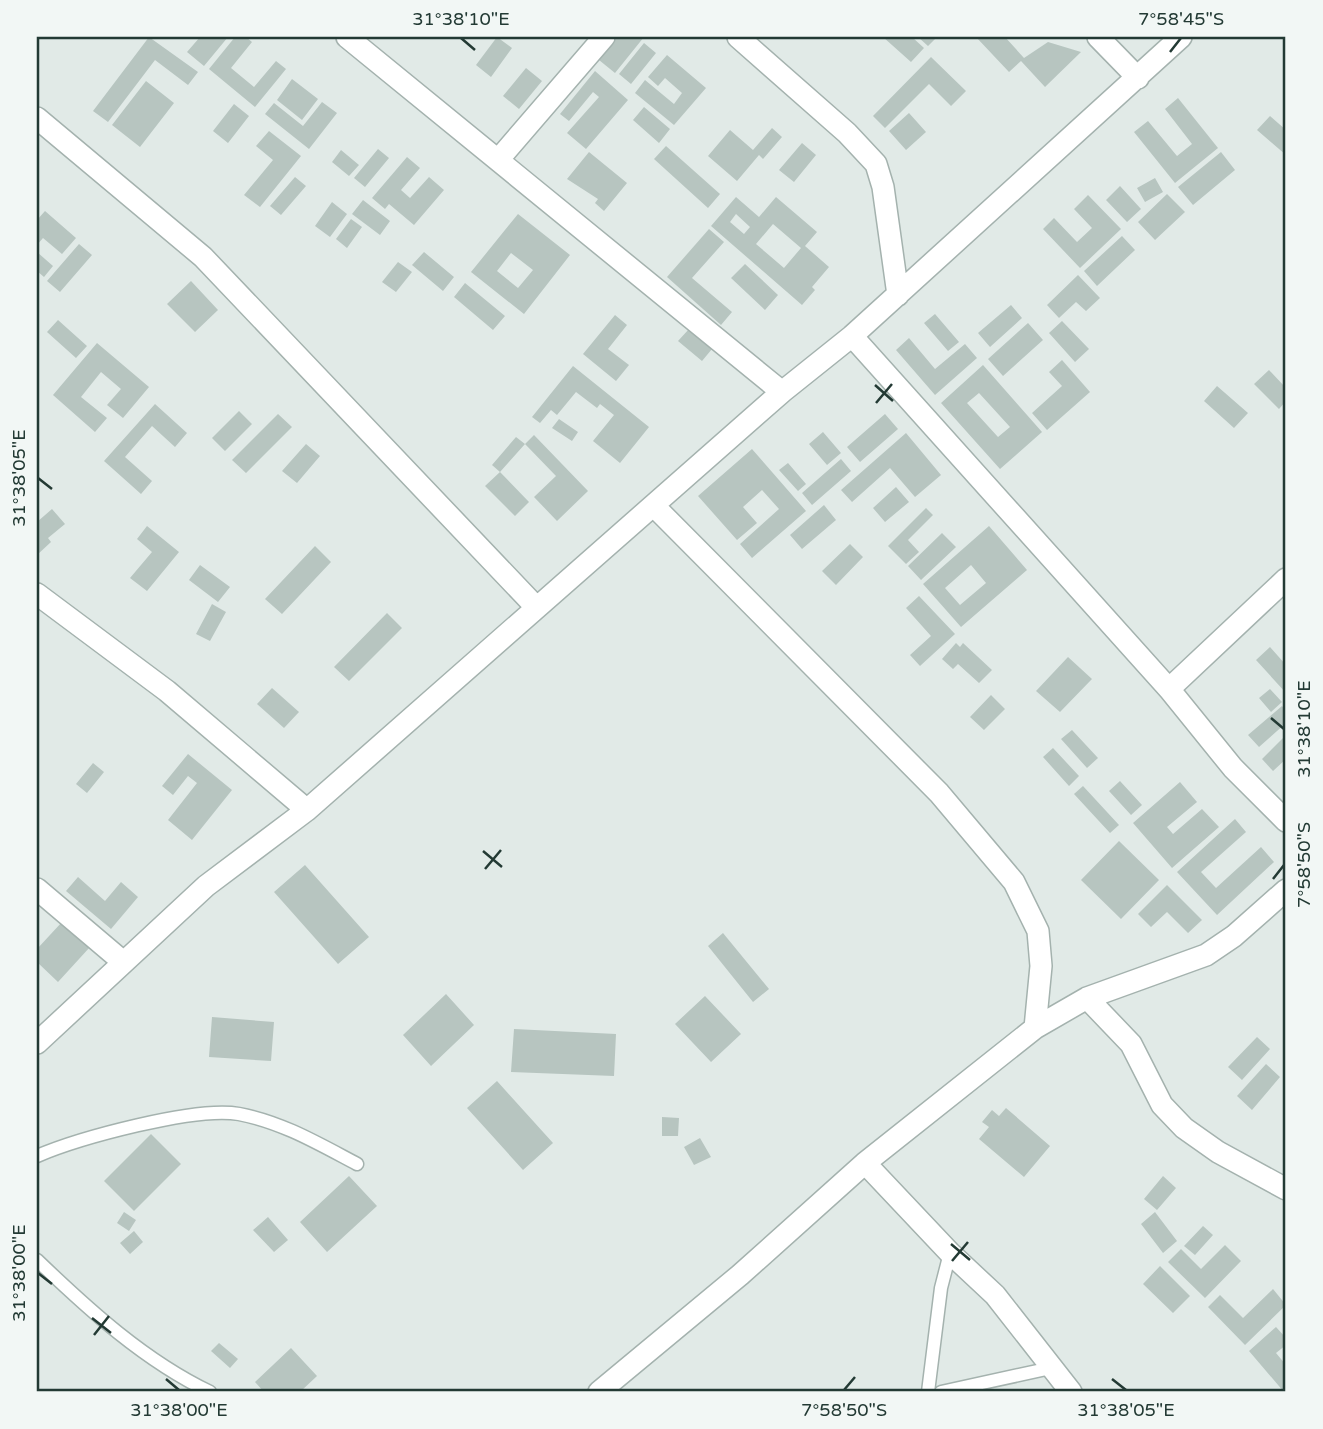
<svg xmlns="http://www.w3.org/2000/svg" width="1323" height="1429" viewBox="0 0 1323 1429" font-family="'Varela Round',sans-serif">
  <style>
    .building { fill: #b7c5c0; fill-rule: evenodd }
    .lines { fill: none; stroke-linecap: round; stroke-linejoin: round }
    .service-casing { stroke: #a4b2ae; stroke-width: 15 }
    .minor-casing { stroke: #a4b2ae; stroke-width: 24 }
    .service { stroke: #fff; stroke-width: 12 }
    .minor { stroke: #fff; stroke-width: 21 }
    .ticks { fill: none; stroke: #233a34; stroke-width: 2.5 }
    .neatline { fill: none; stroke: #233a34; stroke-width: 2.5 }
    .ticks-label { font-size: 18px; text-anchor: middle; fill: #233a34 }
  </style>
  <rect width="100%" height="100%" fill="#e1eae7"/>
  <path class="building" d="M149,37L198,72L188,85L155,60L108,122L93,111Z
    M200,37H228L204,66L187,52Z
    M235,37H246L252,42L231,68L254,87L276,61L286,69L255,107L209,69Z
    M497,37L512,48L491,77L476,65Z
    M617,37H644L615,73L599,60Z
    M883,37H912L924,48L911,62Z
    M918,37H937L928,46Z
    M976,37H1005L1024,58L1048,42L1081,52L1045,87L1021,61L1009,72Z
    M644,43L656,53L631,84L619,74Z
    M667,55L706,88L674,125L635,93L645,80L674,104L682,93L665,78L658,86L648,77Z
    M931,57L966,91L951,106L929,84L885,128L873,116Z
    M526,68L542,81L519,109L503,96Z
    M595,71L628,100L586,149L567,133L599,97L593,92L569,121L560,114Z
    M292,79L318,99L302,120L277,100Z
    M146,81L174,103L140,147L112,125Z
    M1178,98L1218,148L1175,183L1134,132L1148,121L1177,156L1192,144L1165,109Z
    M322,102L337,113L309,149L265,114L274,103L303,126Z
    M234,104L249,116L228,143L213,131Z
    M644,107L670,129L659,143L633,120Z
    M909,113L926,132L906,150L889,131Z
    M1270,116L1286,130V155L1257,130Z
    M772,128L782,137L763,159L759,155L737,181L708,156L730,130L753,150Z
    M269,131L301,156L260,207L244,195L273,160L256,146Z
    M802,143L816,155L794,182L779,170Z
    M666,146L720,194L708,208L654,159Z
    M378,149L389,158L365,187L354,178Z
    M341,150L359,165L349,176L332,162Z
    M589,152L627,183L604,211L595,203L598,199L567,179Z
    M1221,152L1235,170L1193,205L1178,187Z
    M407,157L420,168L401,190L410,198L429,177L444,190L414,225L389,204L385,209L372,198Z
    M295,177L306,186L281,215L270,206Z
    M1155,178L1163,192L1145,202L1137,188Z
    M1120,186L1141,209L1127,222L1106,200Z
    M1167,194L1185,212L1155,240L1138,222Z
    M1088,195L1121,229L1080,268L1043,229L1054,218L1077,242L1092,228L1074,209Z
    M736,197L759,217L776,197L817,232L805,246L829,267L812,287L815,290L802,305L711,226ZM736,214L750,227L744,234L730,222ZM773,224L801,248L784,268L756,244Z
    M363,200L390,221L380,235L352,214Z
    M332,202L347,214L330,237L315,226Z
    M45,211L76,238L62,254L43,238L37,245V220Z
    M518,214L570,255L524,314L471,272ZM511,253L533,270L518,288L497,271Z
    M351,219L362,227L347,248L336,239Z
    M709,229L724,242L692,278L732,312L721,325L667,277Z
    M1122,236L1135,250L1097,286L1084,271Z
    M79,244L92,255L60,292L47,281Z
    M37,252L53,266L44,277L37,271Z
    M424,252L454,277L443,291L412,265Z
    M398,262L412,272L396,292L382,282Z
    M745,264L778,295L765,310L731,278Z
    M1078,275L1100,298L1086,311L1076,302L1059,318L1047,305Z
    M191,281L218,310L195,332L167,304Z
    M465,283L505,316L493,330L454,297Z
    M1011,305L1022,318L990,347L978,333Z
    M935,314L959,342L948,351L924,323Z
    M615,315L627,325L608,349L629,365L616,381L583,354Z
    M58,320L87,346L76,358L47,332Z
    M1062,321L1089,349L1075,362L1049,333Z
    M1028,323L1043,340L1003,376L988,359Z
    M689,329L712,349L702,361L678,341Z
    M909,338L935,369L965,344L977,358L935,395L896,350Z
    M97,343L149,387L123,418L107,405L121,389L101,372L81,397L107,418L95,432L53,395Z
    M1062,360L1090,392L1047,430L1032,413L1062,386L1049,372Z
    M983,365L1042,432L1000,469L941,403ZM979,393L1010,427L998,437L967,403Z
    M573,366L649,427L620,463L593,441L614,415L600,404L597,408L576,392L557,415L551,410L540,423L532,417Z
    M1269,370L1286,388V401L1279,409L1254,384Z
    M1217,386L1248,413L1234,428L1204,401Z
    M155,404L187,433L175,447L152,426L125,457L152,481L141,494L104,461Z
    M239,411L252,424L225,451L212,438Z
    M278,414L292,427L246,473L232,460Z
    M885,414L898,429L860,462L847,447Z
    M559,419L578,432L572,441L552,428Z
    M823,432L841,453L827,465L809,444Z
    M906,433L941,475L915,497L890,468L852,502L841,490Z
    M534,435L588,491L557,521L534,497L556,476L525,444Z
    M516,437L525,444L500,472L492,465Z
    M306,444L320,456L297,483L282,471Z
    M752,449L806,511L752,558L740,544L779,509L762,490L743,507L757,523L737,540L698,496Z
    M841,459L851,471L812,505L802,493Z
    M788,463L806,484L798,491L779,470Z
    M500,472L529,502L515,516L485,486Z
    M896,487L909,502L885,522L873,508Z
    M824,505L836,520L802,549L790,535Z
    M926,508L933,515L908,540L919,552L906,564L888,546Z
    M52,509L65,524L48,538L51,542L37,555V522Z
    M147,526L179,552L147,591L130,578L152,552L137,539Z
    M989,526L1027,570L961,627L923,584ZM971,565L986,583L960,605L945,588Z
    M942,533L956,547L921,580L908,566Z
    M850,544L863,557L836,585L822,571Z
    M315,546L331,562L282,614L265,599Z
    M200,565L230,587L218,602L189,580Z
    M919,596L955,634L920,666L910,655L931,636L906,608Z
    M212,604L226,612L210,641L196,634Z
    M387,613L402,628L349,681L334,667Z
    M956,643L960,647L963,643L992,670L979,683L958,664L953,669L942,659Z
    M1270,647L1286,665V693L1256,660Z
    M1068,657L1092,679L1060,712L1036,691Z
    M272,688L299,712L284,728L257,704Z
    M1270,689L1282,702L1271,712L1259,698Z
    M991,695L1005,709L984,730L970,717Z
    M1282,706L1286,711V723L1259,747L1248,735Z
    M1072,730L1098,758L1087,768L1061,739Z
    M1286,735V759L1273,771L1262,759Z
    M1053,748L1079,776L1069,786L1043,757Z
    M188,754L232,790L192,840L168,820L197,783L188,776L173,795L162,786Z
    M93,763L104,772L87,793L76,784Z
    M1120,781L1142,805L1131,815L1109,791Z
    M1180,782L1197,802L1167,827L1173,834L1202,809L1219,827L1172,868L1133,823Z
    M1083,786L1119,825L1110,833L1074,794Z
    M1235,819L1246,832L1201,872L1216,888L1261,847L1274,862L1217,915L1177,872Z
    M1119,841L1159,880L1121,919L1081,880Z
    M305,865L369,937L338,964L274,892Z
    M78,877L105,901L121,882L138,897L111,929L66,891Z
    M1167,885L1202,920L1188,933L1167,912L1151,927L1138,914Z
    M62,922L90,947L58,982L37,962V949Z
    M723,933L769,989L753,1002L708,946Z
    M446,994L474,1025L431,1066L403,1035Z
    M705,996L741,1034L711,1062L675,1024Z
    M212,1017L274,1022L271,1061L209,1057Z
    M514,1029L616,1034L614,1076L511,1072Z
    M1257,1037L1270,1049L1242,1080L1228,1067Z
    M1266,1064L1280,1077L1252,1110L1237,1096Z
    M497,1081L553,1143L523,1170L467,1108Z
    M1006,1108L1050,1146L1024,1177L979,1139L989,1127L982,1122L992,1110L999,1116Z
    M662,1117L679,1118L678,1136H662Z
    M151,1134L181,1164L134,1211L104,1181Z
    M700,1138L711,1157L694,1165L684,1147Z
    M349,1176L377,1206L327,1252L300,1222Z
    M1163,1176L1176,1188L1157,1210L1144,1199Z
    M124,1212L136,1220L129,1231L117,1223Z
    M1155,1212L1177,1241L1163,1253L1141,1224Z
    M268,1217L288,1240L274,1252L253,1230Z
    M1203,1226L1213,1235L1195,1255L1184,1246Z
    M134,1231L143,1242L130,1254L120,1243Z
    M1225,1245L1241,1261L1205,1298L1168,1262L1181,1249L1201,1269Z
    M1160,1266L1190,1296L1173,1313L1143,1284Z
    M1273,1289L1286,1305L1245,1345L1208,1307L1220,1295L1243,1318Z
    M1276,1327L1286,1338V1345L1276,1353L1286,1365L1284,1392L1249,1351Z
    M219,1343L238,1359L230,1368L211,1351Z
    M291,1348L317,1376L300,1392H264L255,1382Z"/>
  <g class="lines">
    <defs>
      <path id="service" d="M37,1156C79,1138 196,1106 239,1114C282,1122 319,1144 357,1164
        M37,1260C89,1310 145,1361 210,1392
        M928,1392L941,1288L950,1253
        M941,1392L1051,1368"/>
      <path id="minor" d="M347,37L782,392
        M738,37L847,133L876,164L883,187L898,295
        M1098,37L1138,78
        M37,118L203,257L536,607
        M498,160L604,37
        M852,336L1169,689L1233,768L1286,821
        M654,506L939,793L1014,882L1038,931L1041,966L1035,1028
        M37,594L167,691L307,810
        M1169,689L1286,579
        M37,889L122,961
        M1087,998L1131,1044L1162,1105L1184,1128L1218,1152L1286,1189
        M37,1043L206,886L307,810L782,392L852,336L1181,37
        M865,1163L950,1253L995,1295L1071,1392
        M599,1392L740,1275L865,1163L1035,1028L1087,998L1206,955L1234,936L1286,890"/>
    </defs>
    <use href="#service" class="service-casing"/>
    <use href="#minor" class="minor-casing"/>
    <use href="#service" class="service"/>
    <use href="#minor" class="minor"/>
  </g>
  <path class="ticks" d="M461,38L475,50M1170,52L1181,38M875,385L893,401M876,403L892,384M38,478L52,489M1271,718L1284,729M483,851L502,867M485,869L501,850M1273,879L1284,865M951,1244L970,1260M952,1261L968,1242M38,1273L52,1284M92,1318L111,1333M94,1335L109,1316M166,1379L179,1390M1112,1379L1126,1390M844,1390L855,1377"/>
  <rect width="1323" height="1429" fill="none" stroke="#f2f7f5" stroke-width="77"/>
  <rect x="38" y="38" width="1246" height="1352" class="neatline"/>
  <g class="ticks-label">
    <text x="461" y="25">31°38'10"E</text>
    <text x="1181" y="25">7°58'45"S</text>
    <text transform="translate(19 478) rotate(-90)" y="6">31°38'05"E</text>
    <text transform="translate(1304 729) rotate(-90)" y="6">31°38'10"E</text>
    <text transform="translate(1304 865) rotate(-90)" y="6">7°58'50"S</text>
    <text transform="translate(19 1273) rotate(-90)" y="6">31°38'00"E</text>
    <text x="179" y="1416">31°38'00"E</text>
    <text x="844" y="1416">7°58'50"S</text>
    <text x="1126" y="1416">31°38'05"E</text>
  </g>
</svg>
